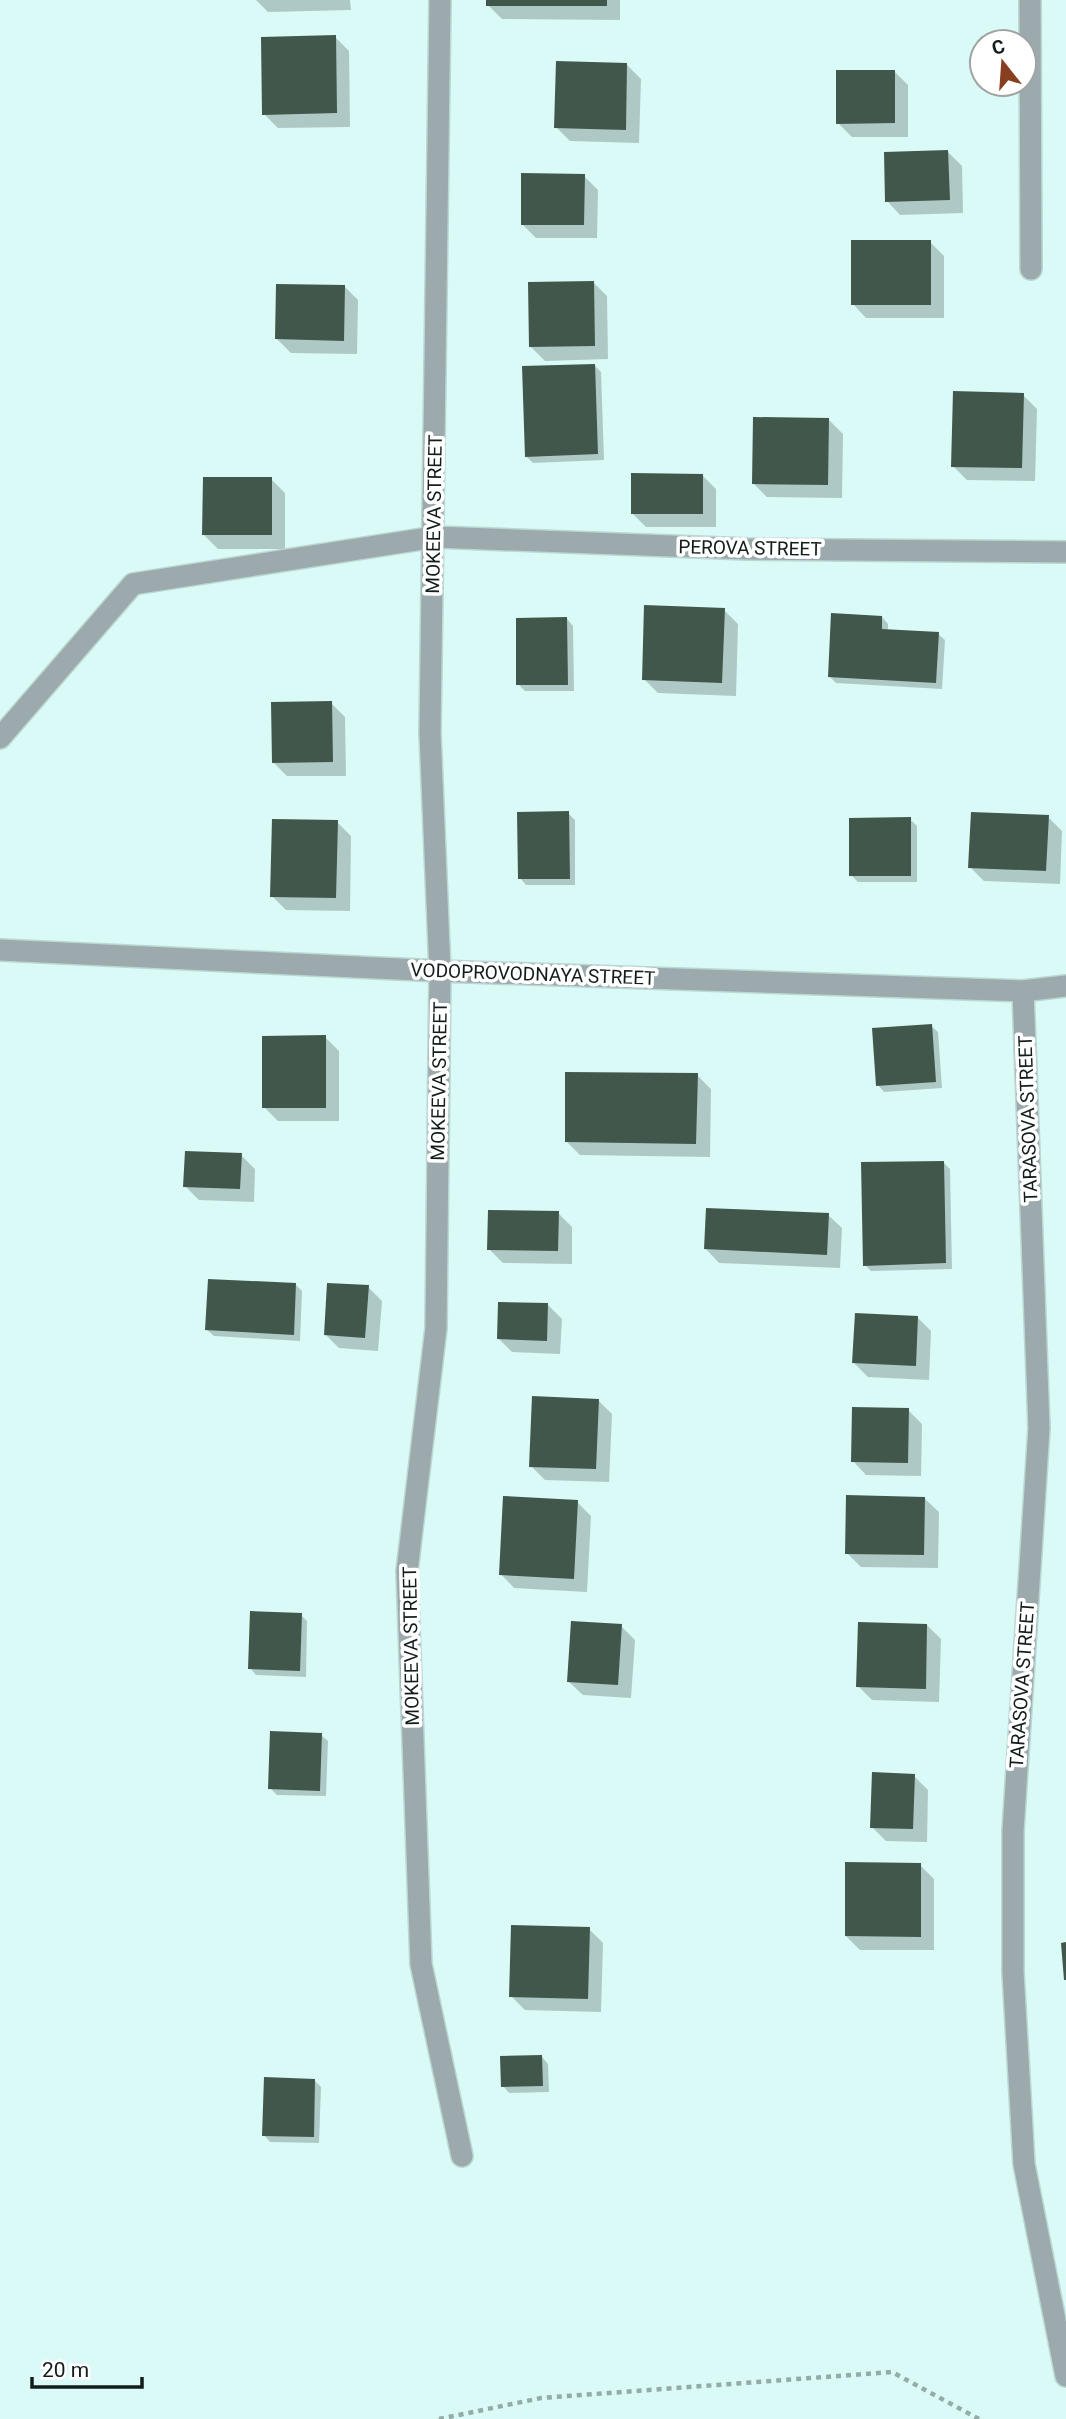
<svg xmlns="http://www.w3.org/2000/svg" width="1066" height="2419" viewBox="0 0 1066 2419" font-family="Roboto,sans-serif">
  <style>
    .shadow { fill: #0003 }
    .building { fill: #41574b }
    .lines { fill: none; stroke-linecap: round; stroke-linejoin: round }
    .lane-casing { stroke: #bad7d4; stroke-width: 24 }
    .street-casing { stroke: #bad7d4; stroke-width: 24 }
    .path { stroke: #93aba9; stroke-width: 4.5; stroke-dasharray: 5 5; stroke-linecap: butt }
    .lane { stroke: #9ca9ad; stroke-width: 21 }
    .street { stroke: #9ca9ad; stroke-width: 21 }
    .labels { text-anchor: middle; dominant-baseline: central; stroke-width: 7; stroke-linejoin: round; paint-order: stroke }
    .street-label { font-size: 19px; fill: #121d1c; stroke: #fff }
  </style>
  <rect width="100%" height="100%" fill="#dafaf7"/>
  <path class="shadow" d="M256,0H350L351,10L268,12Z
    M488,0H620V20L502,19L488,5Z
    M335,37L349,51L350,127L278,128L264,114Z
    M627,65L641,79L639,143L570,141L556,127Z
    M894,71L908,85V137H852L838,123Z
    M948,152L962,166L963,213L900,215L887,201Z
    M584,176L598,190L597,238H536L522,224Z
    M930,242L944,256V318H866L853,304Z
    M593,282L607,296L608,359L545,361L531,347Z
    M344,286L358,300L357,354L291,353L277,339Z
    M595,366L601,372L604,460L533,463L526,456Z
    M1023,395L1037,409L1035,481L967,480L953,466Z
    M829,420L843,434L842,498L767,497L753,483Z
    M702,475L716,489V527H646L632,513Z
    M271,479L285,493V549H218L204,535Z
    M724,610L738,624L736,696L658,693L644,679Z
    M882,617L888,624V631L938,634L945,640L942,689L836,683L830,677Z
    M567,619L573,626L574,691H525L518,684Z
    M331,703L345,717L346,776H287L273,762Z
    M568,813L575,820V885H526L520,878Z
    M1048,817L1062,831L1060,884L984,881L970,867Z
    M910,819L917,826V882H858L851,875Z
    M337,822L351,836L350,911L286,910L272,896Z
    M931,1026L938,1032L942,1088L884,1092L878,1085Z
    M325,1037L339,1051V1121H278L264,1107Z
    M697,1075L711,1089L710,1157L580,1155L566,1141Z
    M241,1155L255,1169L254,1202L199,1200L185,1186Z
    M943,1162L950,1169L952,1269L871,1271L865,1265Z
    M558,1213L572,1227V1264L503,1263L489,1249Z
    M828,1215L842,1228L840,1268L719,1263L706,1249Z
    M295,1284L302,1291L300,1341L214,1336L207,1330Z
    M368,1287L382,1301L378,1351L339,1348L326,1335Z
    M548,1305L562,1319L560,1354L512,1352L498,1338Z
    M917,1317L931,1331L929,1380L868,1377L854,1363Z
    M598,1400L612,1414L609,1482L545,1480L531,1466Z
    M908,1410L922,1424L921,1476L866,1475L853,1461Z
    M925,1499L939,1512L938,1568L861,1567L847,1553Z
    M577,1502L591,1516L587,1592L514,1588L501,1574Z
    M301,1615L307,1621L306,1677L256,1675L250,1668Z
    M927,1625L941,1639L939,1702L872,1700L858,1686Z
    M621,1626L635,1640L631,1698L583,1695L569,1682Z
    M321,1735L328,1741L326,1796L277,1795L270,1788Z
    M914,1776L928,1790L927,1842L886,1841L872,1827Z
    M920,1865L934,1879V1950H860L846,1936Z
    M589,1929L603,1943L601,2012L525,2010L511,1996Z
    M542,2057L548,2064L549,2092L509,2093L503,2086Z
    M315,2081L321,2087L319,2143L270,2142L264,2135Z"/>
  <path class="building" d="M486,0H607V6H486Z
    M336,35L337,113L262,115L261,37Z
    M556,61L627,63L626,130L554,128Z
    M836,70H895V123L836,124Z
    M948,150L950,200L885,202L884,152Z
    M521,173L585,174L584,225H521Z
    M851,240H931V305H851Z
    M594,281L595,346L529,347L528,282Z
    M276,284L345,285L344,341L275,339Z
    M595,364L598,454L525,457L522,366Z
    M953,391L1024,393L1022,468L951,467Z
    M753,417L829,418L828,485L752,484Z
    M631,473L703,474V514H631Z
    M203,477H272V535H202Z
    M644,605L725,608L722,683L642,680Z
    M831,613L882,616V629L939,632L936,683L828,677Z
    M567,617L568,685H516V618Z
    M332,701L333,762L272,763L271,702Z
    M569,811L570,879H518L517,812Z
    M971,812L1049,815L1046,871L968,868Z
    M911,817V876H849V818Z
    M272,819L338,820L336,898L270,897Z
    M932,1024L936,1082L876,1086L872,1028Z
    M326,1035V1108H262V1036Z
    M565,1072L698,1073L696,1144L565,1142Z
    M185,1151L242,1153L240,1189L183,1187Z
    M944,1161L946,1263L863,1266L861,1162Z
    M706,1208L829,1213L827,1255L704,1249Z
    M488,1210L559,1211L558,1251L487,1250Z
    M208,1279L296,1283L294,1335L205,1330Z
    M327,1283L369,1285L365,1338L324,1335Z
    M498,1302L548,1303L547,1341L497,1339Z
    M855,1313L918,1316L916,1366L852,1363Z
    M532,1396L599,1399L596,1469L529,1467Z
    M852,1407L909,1408L908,1463L851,1462Z
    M846,1495L925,1497L924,1555L845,1554Z
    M503,1496L578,1500L574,1579L499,1575Z
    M250,1611L302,1613L300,1671L248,1669Z
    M571,1621L622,1624L618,1685L567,1682Z
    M858,1622L927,1624L926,1689L856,1687Z
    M270,1731L322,1733L320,1791L268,1789Z
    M872,1772L915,1774L913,1829L870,1828Z
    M845,1862L921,1863V1937L845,1936Z
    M511,1925L590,1927L588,1999L509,1997Z
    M1066,1942V1980H1064L1061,1943Z
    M542,2055L543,2086L501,2087L500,2056Z
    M264,2077L315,2079L314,2137L262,2136Z"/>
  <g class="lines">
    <defs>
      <path id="lane" d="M0,738L133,584L435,537"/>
      <path id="street" d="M440,0L430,733L440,971L436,1328L407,1571L421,1964L462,2156
        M1030,0L1031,269
        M435,537L748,549L1066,552
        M0,950L440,971L1023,991L1066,986
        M1023,991L1039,1428L1013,1831V1972L1024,2164L1066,2376"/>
    </defs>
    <use href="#lane" class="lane-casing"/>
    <use href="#street" class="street-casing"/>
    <path class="path" d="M439,2419L541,2398L892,2372L979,2419"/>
    <use href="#lane" class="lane"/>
    <use href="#street" class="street"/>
  </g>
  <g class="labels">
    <g class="street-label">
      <text transform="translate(434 514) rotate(-89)">MOKEEVA STREET</text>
      <text transform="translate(750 548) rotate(1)">PEROVA STREET</text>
      <text transform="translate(533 974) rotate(2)">VODOPROVODNAYA STREET</text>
      <text transform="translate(439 1081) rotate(-89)">MOKEEVA STREET</text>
      <text transform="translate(1028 1119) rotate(-92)">TARASOVA STREET</text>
      <text transform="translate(411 1646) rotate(-91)">MOKEEVA STREET</text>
      <text transform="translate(1022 1685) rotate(-86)">TARASOVA STREET</text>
    </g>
  </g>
  <g transform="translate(1003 63) rotate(343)"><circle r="33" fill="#ffffff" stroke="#a0a5a4" stroke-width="2"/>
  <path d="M0-5L12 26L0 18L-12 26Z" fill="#873f20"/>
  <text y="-10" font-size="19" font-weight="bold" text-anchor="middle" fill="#121d1c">С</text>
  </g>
  <path d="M32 2377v10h110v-10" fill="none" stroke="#121d1c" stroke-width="3.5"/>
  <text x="42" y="2377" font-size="21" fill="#121d1c" stroke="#ffffff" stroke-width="5" paint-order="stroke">20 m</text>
</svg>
